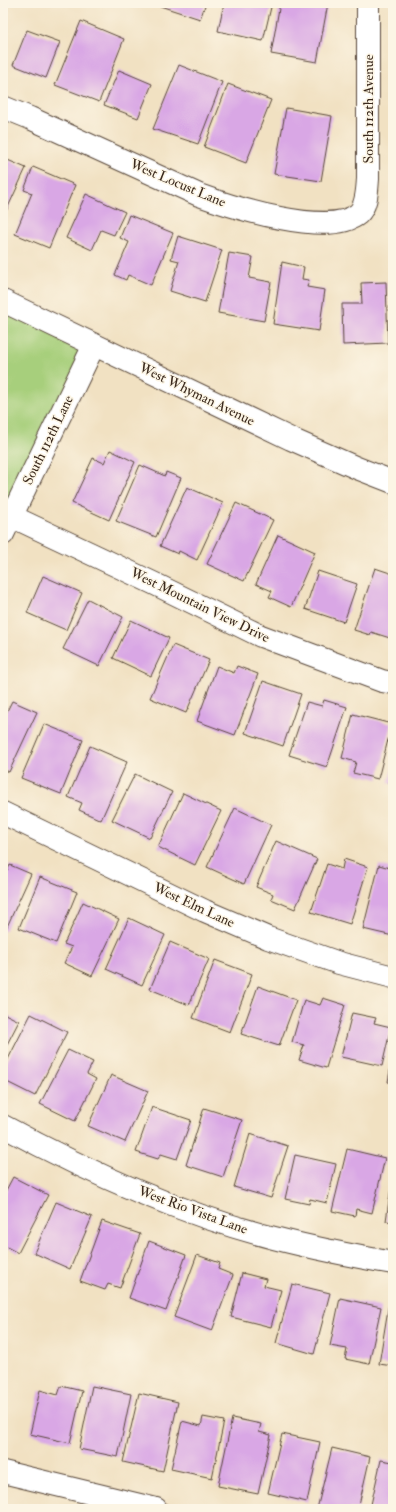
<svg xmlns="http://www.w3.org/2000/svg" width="396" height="1512" viewBox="0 0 396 1512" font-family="'IM FELL Double Pica',serif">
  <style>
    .green { fill: #a7cf7b; stroke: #717c4c }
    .building { fill: #d9a7e5 }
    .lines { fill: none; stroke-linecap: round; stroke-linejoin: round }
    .minor-casing { stroke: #564537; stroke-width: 24 }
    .tertiary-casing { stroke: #564537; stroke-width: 24 }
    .minor { stroke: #fff; stroke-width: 22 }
    .tertiary { stroke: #fff; stroke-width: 22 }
    .labels { text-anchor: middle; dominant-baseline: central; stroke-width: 3; stroke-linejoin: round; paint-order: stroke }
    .street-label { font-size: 14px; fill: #3b2a1e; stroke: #fcf5e5 }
  </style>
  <rect width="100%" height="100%" fill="#fcf5e5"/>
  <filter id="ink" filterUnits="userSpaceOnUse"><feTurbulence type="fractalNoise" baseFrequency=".025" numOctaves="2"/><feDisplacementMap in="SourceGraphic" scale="8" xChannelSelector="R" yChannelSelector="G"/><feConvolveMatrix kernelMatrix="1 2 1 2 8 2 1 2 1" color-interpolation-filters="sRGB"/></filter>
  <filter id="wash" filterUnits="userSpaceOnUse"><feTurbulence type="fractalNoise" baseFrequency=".012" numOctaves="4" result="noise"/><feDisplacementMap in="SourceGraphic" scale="16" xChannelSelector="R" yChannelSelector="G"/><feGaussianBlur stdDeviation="0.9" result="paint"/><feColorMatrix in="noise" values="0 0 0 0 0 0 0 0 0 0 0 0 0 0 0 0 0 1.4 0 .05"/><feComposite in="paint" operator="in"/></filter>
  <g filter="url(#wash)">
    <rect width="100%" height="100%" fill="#f1e1c2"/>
    <path class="green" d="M3,301L94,345L3,534Z"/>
    <g id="blocks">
      <path class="building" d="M157,3H206L200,19L157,5Z
        M224,3H272L263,41L218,31Z
        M280,3H328L317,62L271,54Z
        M81,21L124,39L99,102L55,85Z
        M27,30L60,42L46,78L13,65Z
        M179,65L222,82L198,144L153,129Z
        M119,70L152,84L138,118L104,105Z
        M228,84L271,100L246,163L204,147Z
        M286,108L332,116L321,181L274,174Z
        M3,158L26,168L3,218Z
        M33,167L75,185L49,248L15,234L32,193L24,190Z
        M86,194L125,212L114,235L101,230L92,250L66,238Z
        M129,215L173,233L151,285L128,275L126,280L115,275L129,242L120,238Z
        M178,236L222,250L205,302L170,291L179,261L171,259Z
        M229,253L253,257L249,278L271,282L264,321L218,313Z
        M282,262L304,267L302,279L309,280L307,287L325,290L319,331L273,324Z
        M386,282L388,343L343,345L342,304H362L361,283Z
        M110,450L135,462L109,520L72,503L93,458L104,463Z
        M140,465L165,476L166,472L181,478L156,537L116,521Z
        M187,487L223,503L197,560L179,551L178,554L160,546Z
        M236,503L273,520L244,581L207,564Z
        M278,535L315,552L291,607L269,597L272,591L256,584Z
        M375,568L393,574V639L371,632L370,635L354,630Z
        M318,571L357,584L344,622L305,609Z
        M43,576L82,593L66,630L27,613Z
        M88,599L123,617L99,666L63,649Z
        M131,620L169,638L151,676L113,658Z
        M173,645L209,660L186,713L150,698Z
        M217,666L234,673L237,666L258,674L235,735L197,721Z
        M263,681L301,694L283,746L245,733Z
        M324,700L347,707L327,767L289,755L307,702L322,706Z
        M12,701L37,712L9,772L3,769V714L5,715Z
        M353,714L392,724L378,779L353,773L356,762L342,758Z
        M44,724L83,740L61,794L21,778Z
        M90,746L127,762L101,820L79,810L82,803L68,797Z
        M393,767V784L388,783Z
        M135,774L172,792L150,838L112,820Z
        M183,793L221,811L195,865L158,847Z
        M235,808L271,825L244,884L207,867Z
        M276,841L317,859L295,909L271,899L273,894L256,887Z
        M344,859L368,867L350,924L311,912L327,864L342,869Z
        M10,865L31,874L5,931H3V869L7,871Z
        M379,865L393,869V936L363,929Z
        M40,877L77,892L56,943L19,928Z
        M83,902L119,919L92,976L64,963L72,947L64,944Z
        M129,918L165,935L142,985L106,969Z
        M170,942L209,959L189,1005L150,989Z
        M215,960L252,974L230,1032L193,1018Z
        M258,986L296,1000L279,1046L241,1034Z
        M323,998L345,1005L326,1068L299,1060L304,1045L292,1042L304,1000L320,1005Z
        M3,1013L19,1021L3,1052Z
        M352,1013L376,1018L374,1023L391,1027L382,1066L341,1057Z
        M31,1014L67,1032L35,1096L3,1080V1069Z
        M68,1050L93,1062L87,1074L96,1079L75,1121L40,1104Z
        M392,1059L393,1060V1083L388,1082Z
        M111,1075L148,1091L125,1142L88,1126Z
        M152,1107L191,1120L177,1159L161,1154L158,1159L136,1152Z
        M204,1108L242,1120L223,1177L186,1165Z
        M250,1134L288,1146L271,1198L234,1187Z
        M347,1149L385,1158L372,1213L356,1209L355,1216L332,1211Z
        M295,1155L336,1164L327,1203L310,1199L309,1204L285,1199Z
        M13,1177L48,1195L18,1253L3,1245V1196Z
        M392,1180H393V1222L386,1221Z
        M56,1202L92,1217L70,1269L34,1253Z
        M102,1221L140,1234L120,1288L108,1284L105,1290L80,1281Z
        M149,1241L186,1255L166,1311L129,1298Z
        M197,1255L220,1263L218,1269L233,1275L212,1331L174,1317Z
        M242,1273L266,1279L264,1286L281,1290L271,1327L231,1317Z
        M292,1284L330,1293L314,1354L276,1343Z
        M340,1298L381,1307L369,1364L345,1359L347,1349L330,1346Z
        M389,1303H393V1366L379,1364Z
        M61,1386L82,1391L70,1443L30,1434L40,1390L58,1395Z
        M92,1386L131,1394L118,1457L79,1449Z
        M139,1393L178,1402L163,1471L123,1462Z
        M203,1417L224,1421L212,1478L171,1469L182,1421L201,1426Z
        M232,1418L261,1424L259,1432L271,1435L258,1494L218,1486Z
        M282,1434L320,1442L307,1502L268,1493Z
        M332,1448L370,1457L358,1509H317Z
        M381,1460L393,1462V1509H370Z"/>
    </g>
  </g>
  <g filter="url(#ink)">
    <use href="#blocks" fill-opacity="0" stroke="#564537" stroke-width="1"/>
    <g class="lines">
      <defs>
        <path id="minor" d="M3,107L30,118L199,195C232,207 329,238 358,214C367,206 367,190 368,179V3
          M11,516L153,583L261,636L382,681L393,683
          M3,534L94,345
          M3,813L205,911L268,938L339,963L393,977
          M3,1126C88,1172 180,1214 274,1238C313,1248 353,1256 393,1263
          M3,1472L156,1509"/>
        <path id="tertiary" d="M3,301L291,439L357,468L393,482"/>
      </defs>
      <use href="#minor" class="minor-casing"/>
      <use href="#tertiary" class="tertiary-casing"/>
      <use href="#minor" class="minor"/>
      <use href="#tertiary" class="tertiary"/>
    </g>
  </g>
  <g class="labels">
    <g class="street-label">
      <text transform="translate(368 109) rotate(-90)">South 112th Avenue</text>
      <text transform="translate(178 183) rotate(23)">West Locust Lane</text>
      <text transform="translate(197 394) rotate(26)">West Whyman Avenue</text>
      <text transform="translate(48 440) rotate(-64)">South 112th Lane</text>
      <text transform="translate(200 605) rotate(26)">West Mountain View Drive</text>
      <text transform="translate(194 905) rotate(25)">West Elm Lane</text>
      <text transform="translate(193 1210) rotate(20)">West Rio Vista Lane</text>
    </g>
  </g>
  <rect width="396" height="1512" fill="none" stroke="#fcf5e5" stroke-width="16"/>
</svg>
